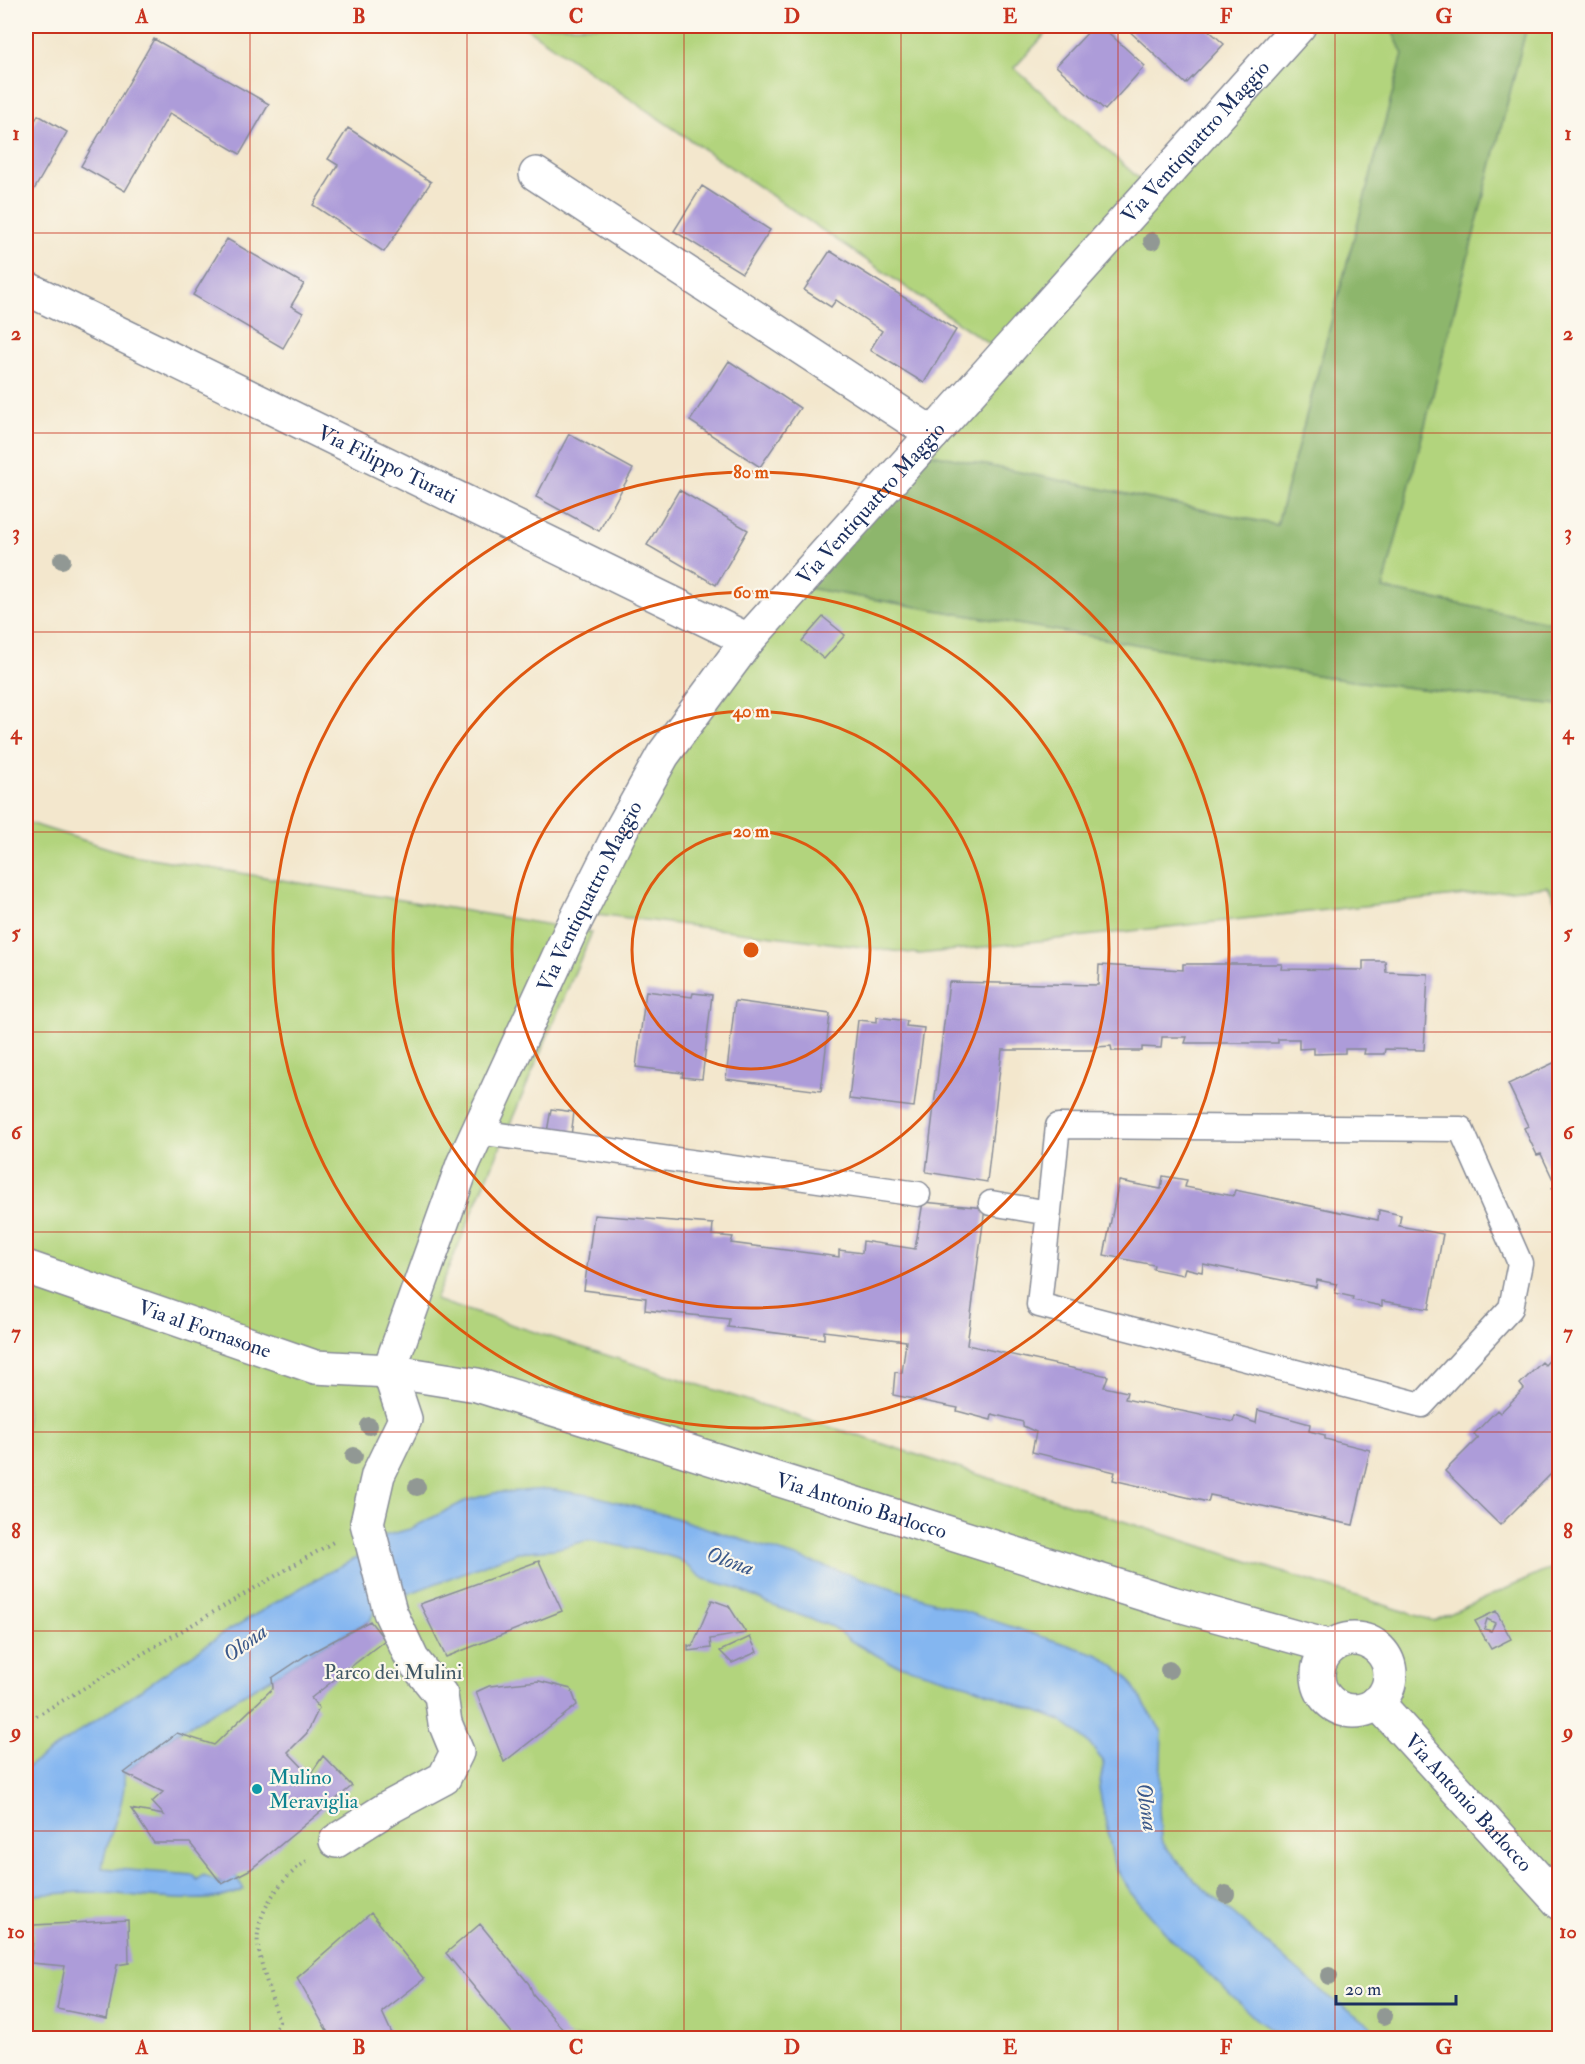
<svg xmlns="http://www.w3.org/2000/svg" width="1585" height="2064" viewBox="0 0 1585 2064" font-family="'IM FELL Double Pica',serif">
  <style>
    .green { fill: #b2d47d; stroke: #66826e; stroke-width: 1.5 }
    .forest { fill: #8db66c; stroke: #547265; stroke-width: 1.5 }
    .water { fill: #84b6f0; stroke: #5072a7; stroke-width: 1.5 }
    .building { fill: #ad9cd9; fill-rule: evenodd }
    .lines { fill: none; stroke-linecap: round; stroke-linejoin: round }
    .service-casing { stroke: #878b96; stroke-width: 27 }
    .minor-casing { stroke: #878b96; stroke-width: 36 }
    .path { stroke: #878b96; stroke-width: 4; stroke-dasharray: 1.5 4.5; stroke-linecap: butt }
    .service { stroke: #fff; stroke-width: 24 }
    .minor { stroke: #fff; stroke-width: 33 }
    .tree { fill: #919894 }
    .grid { fill: none; stroke: #c8321e; stroke-width: 1.5; stroke-opacity: 0.55 }
    .ring { fill: none; stroke: #de5710; stroke-width: 3 }
    .culture-dot { fill: #0f9aa8; stroke: #fbf7ec; stroke-width: 2 }
    .labels { text-anchor: middle; dominant-baseline: central; stroke-width: 4.5; stroke-linejoin: round; paint-order: stroke }
    .street-label { font-size: 21px; fill: #1b2f5e; stroke: #fbf7ec }
    .park-label { font-size: 21px; fill: #415866; stroke: #fbf7ec }
    .culture-label { font-size: 21px; fill: #0d838f; stroke: #fbf7ec; text-anchor: start }
    .water-label { font-size: 22px; font-style: italic; fill: #3a588a; stroke: #fbf7ec }
    .centre { fill: #de5710; stroke: #fbf7ec; stroke-width: 3 }
    .ring-label { font-size: 18px; text-anchor: middle; font-weight: bold; fill: #de5710; stroke: #fbf7ec; stroke-width: 4.5; stroke-linejoin: round; paint-order: stroke }
    .neatline { fill: none; stroke: #c8321e; stroke-width: 2 }
    .grid-label { font-size: 20px; text-anchor: middle; font-weight: bold; fill: #c8321e }
  </style>
  <rect width="100%" height="100%" fill="#fbf7ec"/>
  <filter id="ink" filterUnits="userSpaceOnUse"><feTurbulence type="fractalNoise" baseFrequency=".0167" numOctaves="2"/><feDisplacementMap in="SourceGraphic" scale="12" xChannelSelector="R" yChannelSelector="G"/><feConvolveMatrix kernelMatrix="1 2 1 2 8 2 1 2 1" color-interpolation-filters="sRGB"/></filter>
  <filter id="wash" filterUnits="userSpaceOnUse"><feTurbulence type="fractalNoise" baseFrequency=".008" numOctaves="4" result="noise"/><feDisplacementMap in="SourceGraphic" scale="24" xChannelSelector="R" yChannelSelector="G"/><feGaussianBlur stdDeviation="1.35" result="paint"/><feColorMatrix in="noise" values="0 0 0 0 0 0 0 0 0 0 0 0 0 0 0 0 0 1.4 0 .05"/><feComposite in="paint" operator="in"/></filter>
  <g filter="url(#wash)">
    <rect width="100%" height="100%" fill="#f3e7cd"/>
    <path class="green" d="M523,26H1053L1014,68L1151,189L1297,26H1390L1403,54L1277,525L917,451L1004,354Z
      M1527,26H1559V624L1383,589Z
      M796,586L1345,680L1559,705V909L1548,886L919,954L580,912L663,755Z
      M26,822L127,854L592,932L435,1300L1434,1621L1559,1565V2038H26Z"/>
    <path class="forest" d="M1390,26H1527L1383,589L1559,624V705L1345,680L796,586L917,451L1277,525L1403,54Z"/>
    <path class="water" d="M548,1489L595,1496L666,1515L1099,1655L1127,1676L1162,1732L1159,1809L1161,1839L1165,1846L1195,1881L1324,1993L1388,2038H1283L1257,2020L1170,1938L1131,1893L1114,1864L1099,1788L1104,1762L1085,1739L1061,1721L971,1686L889,1662L851,1641L833,1627L771,1605L734,1587L704,1579L678,1559L662,1554L589,1540L555,1549L518,1552L376,1606L370,1621L305,1656L272,1678L177,1733L124,1773C127,1805 106,1836 102,1868L193,1875L197,1880L203,1875L222,1884L235,1875L244,1889C207,1911 124,1891 81,1892C63,1893 44,1895 26,1895V1768L224,1633L314,1580L364,1554L384,1536L410,1529L465,1501L494,1493Z"/>
    <g id="blocks">
      <path class="building" d="M1094,26H1101L1145,66L1105,110L1056,66Z
        M1124,26H1204L1224,44L1186,84Z
        M154,39L269,104L240,154L170,113L125,191L81,166Z
        M38,115L67,132L27,202L26,138Z
        M348,128L431,182L384,252L313,205L338,165L328,159Z
        M702,186L770,230L742,273L674,231Z
        M227,239L304,284L291,306L303,313L283,348L193,295Z
        M830,251L956,330L924,383L870,350L882,331L836,300L831,307L804,290Z
        M729,361L800,408L760,467L690,421Z
        M569,434L633,469L599,531L536,497Z
        M679,490L748,530L716,585L647,545Z
        M823,617L845,635L824,659L802,641Z
        M1363,961H1385L1386,972L1428,974L1424,1050L1385,1049L1384,1054H1364L1365,1049H1345V1053L1314,1054V1048L1299,1049V1039H1278V1043H1185L1187,1037H1162L1161,1048L1142,1047V1051H1112L1111,1046L1095,1047V1050H1002L987,1182L926,1172L949,982L1098,985L1099,965L1183,970V964H1282L1281,969L1363,970Z
        M646,991L692,997L693,993L712,995L702,1079L682,1077L683,1073L636,1067Z
        M735,1001L830,1014L821,1091L726,1079Z
        M877,1017L907,1021L906,1026L924,1028L914,1107L849,1099L858,1020L877,1022Z
        M1560,1060V1205L1552,1188L1556,1186L1541,1154L1537,1155L1524,1128L1528,1126L1508,1084Z
        M551,1109L574,1112L571,1136L547,1132Z
        M1163,1176L1187,1180L1185,1187L1233,1196L1235,1190L1378,1220L1379,1210L1401,1215L1399,1226L1443,1234L1429,1309L1382,1301V1306L1352,1300L1353,1297L1335,1293L1337,1284L1317,1280L1316,1287L1203,1264L1202,1272L1185,1268L1183,1275L1153,1269L1154,1265L1104,1255L1119,1181L1161,1189Z
        M923,1202L985,1208L967,1345L1108,1376L1104,1387L1127,1392L1125,1399L1233,1422L1235,1416L1256,1423L1258,1410L1310,1424L1309,1431L1325,1435V1439L1370,1450L1353,1525L1210,1495L1208,1502L1113,1480L1115,1472L1032,1452L1036,1432L1023,1426V1422L992,1414L991,1420L957,1411L958,1408L893,1395L895,1372L902,1373L906,1341L824,1331V1339L728,1327L729,1319L645,1310L646,1298L584,1290L594,1215L713,1224L712,1235L733,1237L731,1243L839,1257V1250L862,1253L863,1241L915,1249Z
        M1557,1352L1560,1465L1500,1525L1445,1471L1478,1438L1474,1434L1497,1410L1500,1413L1524,1389L1520,1384L1542,1362L1545,1365Z
        M539,1561L562,1611L446,1657L420,1604Z
        M712,1600L729,1606L746,1633L710,1639L711,1648L688,1651V1645L692,1647Z
        M1496,1611L1511,1639L1491,1649L1475,1621ZM1487,1619L1495,1623L1491,1631L1484,1629Z
        M370,1621L385,1640L311,1698L319,1708L307,1733L288,1752L310,1775L323,1756L352,1786L251,1869L222,1884L190,1843H154L131,1809L164,1815L152,1802L163,1792L124,1773L177,1733L214,1745L273,1688L272,1678L305,1656Z
        M750,1637L757,1652L732,1663L720,1651Z
        M539,1681L571,1689L577,1705L504,1762L476,1692L489,1686Z
        M371,1913L424,1979L382,2012L394,2038H331L297,1978Z
        M128,1920L129,1963L117,1965L107,2019L57,2009L65,1966L31,1963L34,1925Z
        M480,1924L529,1984L533,1994L570,2038H516L446,1953Z"/>
    </g>
  </g>
  <g filter="url(#ink)">
    <use href="#blocks" fill-opacity="0" stroke="#878b96" stroke-width="1.5"/>
    <g class="lines">
      <defs>
        <path id="service" d="M1058,1126L1461,1129L1520,1263L1511,1308L1422,1405L1039,1305Z
          M478,1132L918,1194
          M991,1203L1049,1213"/>
        <g id="minor">
          <path d="M536,174L933,434"/>
          <path id="s1" d="M26,288L748,640"/>
          <path id="s2" d="M26,1267L315,1367L389,1371L477,1385L1172,1603L1331,1647"/>
          <path id="s3" d="M389,1371L463,1164L569,934L621,830L663,755L748,640L1299,26"/>
          <circle cx="1354" cy="1675" r="36"/>
          <path id="s4" d="M1377,1702L1560,1903"/>
          <path d="M336,1841L388,1808L444,1778L457,1752L445,1723L441,1695L412,1659L390,1612L367,1523L378,1475L405,1419L389,1371"/>
        </g>
      </defs>
      <use href="#service" class="service-casing"/>
      <use href="#minor" class="minor-casing"/>
      <path class="path" d="M26,1722L335,1541
        M270,2038L279,2022C272,1997 262,1971 258,1946C254,1913 282,1877 307,1861"/>
      <use href="#service" class="service"/>
      <use href="#minor" class="minor"/>
    </g>
    <g class="tree">
      <circle cx="1152" cy="241" r="9"/>
      <circle cx="62" cy="560" r="9"/>
      <circle cx="369" cy="1426" r="9"/>
      <circle cx="354" cy="1456" r="9"/>
      <circle cx="417" cy="1487" r="9"/>
      <circle cx="1169" cy="1670" r="9"/>
      <circle cx="1226" cy="1894" r="9"/>
      <circle cx="1329" cy="1976" r="9"/>
      <circle cx="1384" cy="2016" r="9"/>
    </g>
  </g>
  <path class="grid" d="M250,26V2038M467,26V2038M684,26V2038M901,26V2038M1118,26V2038M1335,26V2038M26,233H1560M26,433H1560M26,632H1560M26,832H1560M26,1032H1560M26,1232H1560M26,1432H1560M26,1631H1560M26,1831H1560"/>
  <g class="ring">
    <circle cx="751" cy="950" r="119"/>
    <circle cx="751" cy="950" r="239"/>
    <circle cx="751" cy="950" r="358"/>
    <circle cx="751" cy="950" r="478"/>
  </g>
  <circle class="culture-dot" cx="257" cy="1789" r="6"/>
  <g class="labels">
    <g class="street-label">
      <text stroke="none"><textPath href="#s3" startOffset="1488">Via Ventiquattro Maggio</textPath></text>
      <text stroke="none"><textPath href="#s1" startOffset="402">Via Filippo Turati</textPath></text>
      <text stroke="none"><textPath href="#s3" startOffset="1002">Via Ventiquattro Maggio</textPath></text>
      <text stroke="none"><textPath href="#s3" startOffset="516">Via Ventiquattro Maggio</textPath></text>
      <text stroke="none"><textPath href="#s2" startOffset="189">Via al Fornasone</textPath></text>
      <text stroke="none"><textPath href="#s2" startOffset="872">Via Antonio Barlocco</textPath></text>
      <text stroke="none"><textPath href="#s4" startOffset="136">Via Antonio Barlocco</textPath></text>
    </g>
    <g class="park-label">
      <text x="393" y="1672">Parco dei Mulini</text>
    </g>
    <g class="culture-label">
      <text x="269" y="1777">Mulino<tspan x="269" dy="24">Meraviglia</tspan></text>
    </g>
    <g class="water-label">
      <text transform="translate(730 1561) rotate(19)">Olona</text>
      <text transform="translate(245 1643) rotate(-36)">Olona</text>
      <text transform="translate(1147 1807) rotate(81)">Olona</text>
    </g>
  </g>
  <circle cx="751" cy="950" r="9" class="centre"/>
  <g class="ring-label">
    <text x="751" y="478">80 m</text>
    <text x="751" y="598">60 m</text>
    <text x="751" y="717">40 m</text>
    <text x="751" y="837">20 m</text>
  </g>
  <rect width="1585" height="2064" fill="none" stroke="#fbf7ec" stroke-width="66"/>
  <path d="M1336 1995v9h120v-9" fill="none" stroke="#1b2f5e" stroke-width="3"/>
  <text x="1345" y="1995" font-size="18" fill="#1b2f5e" stroke="#fbf7ec" stroke-width="4.5" paint-order="stroke">20 m</text>
  <rect x="33" y="33" width="1519" height="1998" class="neatline"/>
  <g class="grid-label">
    <text x="142" y="23">A</text>
    <text x="359" y="23">B</text>
    <text x="576" y="23">C</text>
    <text x="792" y="23">D</text>
    <text x="1010" y="23">E</text>
    <text x="1226" y="23">F</text>
    <text x="1444" y="23">G</text>
    <text x="16" y="140">1</text>
    <text x="1568" y="140">1</text>
    <text x="16" y="340">2</text>
    <text x="1568" y="340">2</text>
    <text x="16" y="539">3</text>
    <text x="1568" y="539">3</text>
    <text x="16" y="739">4</text>
    <text x="1568" y="739">4</text>
    <text x="16" y="939">5</text>
    <text x="1568" y="939">5</text>
    <text x="16" y="1139">6</text>
    <text x="1568" y="1139">6</text>
    <text x="16" y="1339">7</text>
    <text x="1568" y="1339">7</text>
    <text x="16" y="1538">8</text>
    <text x="1568" y="1538">8</text>
    <text x="16" y="1738">9</text>
    <text x="1568" y="1738">9</text>
    <text x="16" y="1938">10</text>
    <text x="1568" y="1938">10</text>
    <text x="142" y="2054">A</text>
    <text x="359" y="2054">B</text>
    <text x="576" y="2054">C</text>
    <text x="792" y="2054">D</text>
    <text x="1010" y="2054">E</text>
    <text x="1226" y="2054">F</text>
    <text x="1444" y="2054">G</text>
  </g>
</svg>
